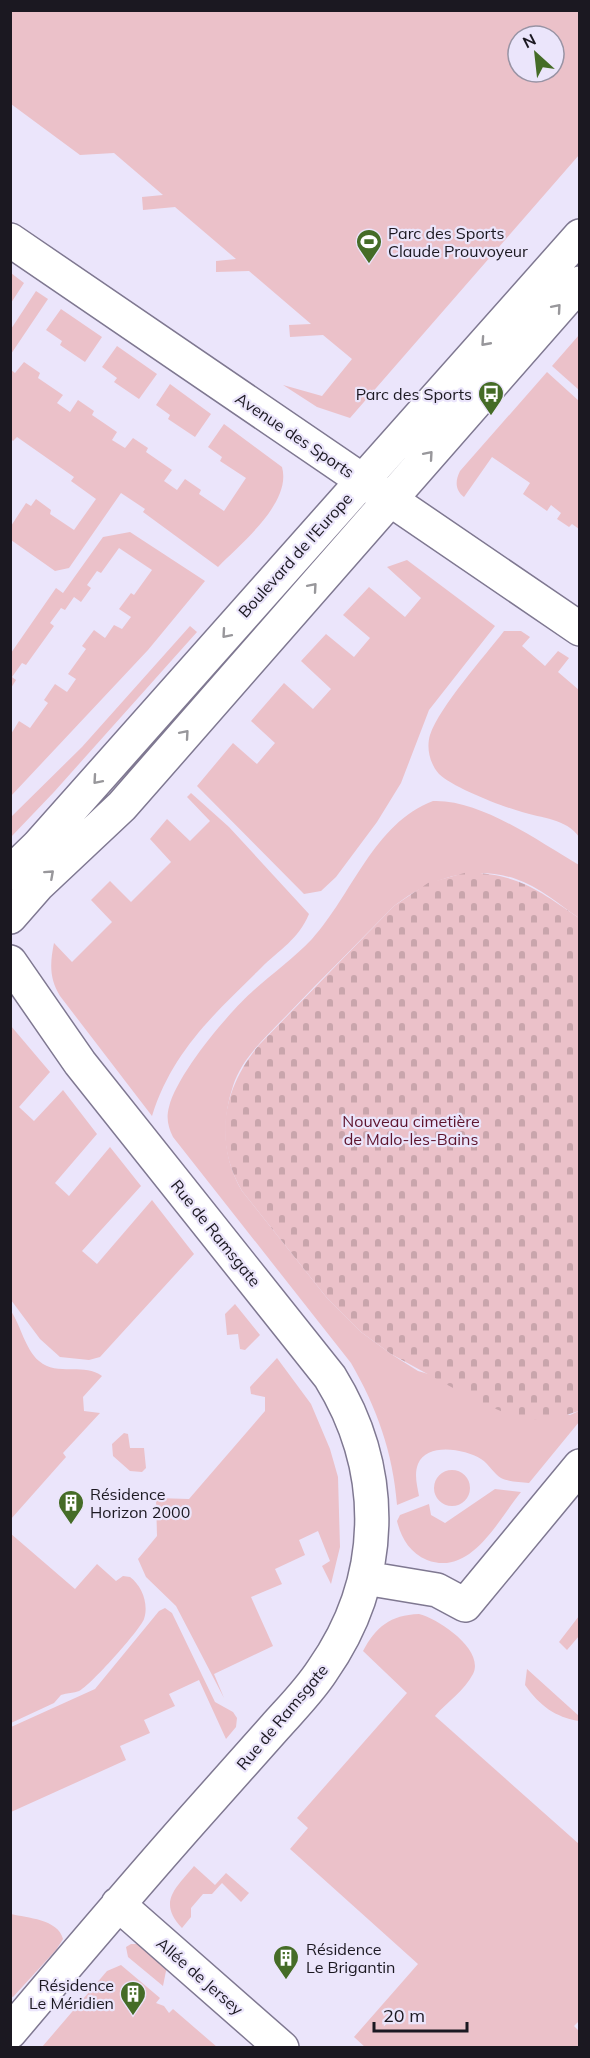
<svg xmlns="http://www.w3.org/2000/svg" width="590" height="2058" viewBox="0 0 590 2058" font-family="Mulish,sans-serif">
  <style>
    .grass { fill: #ebc1c9; fill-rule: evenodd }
    .cemetery { fill: url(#cemetery-stones) }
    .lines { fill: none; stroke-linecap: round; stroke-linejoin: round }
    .minor-casing { stroke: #7f7891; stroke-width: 36 }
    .tertiary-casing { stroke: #7f7891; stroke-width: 36 }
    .minor { stroke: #fff; stroke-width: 33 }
    .tertiary { stroke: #fff; stroke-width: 33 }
    .oneway { stroke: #98979b }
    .labels { text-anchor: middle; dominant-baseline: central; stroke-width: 4.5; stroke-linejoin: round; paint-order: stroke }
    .poi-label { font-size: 16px; fill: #1b1821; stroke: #ebe5fb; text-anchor: start }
    .street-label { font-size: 16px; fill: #1b1821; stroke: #ebe5fb }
    .park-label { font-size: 16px; fill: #5d132c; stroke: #ebe5fb }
  </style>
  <defs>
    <pattern id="cemetery-stones" width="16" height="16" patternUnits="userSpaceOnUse" patternTransform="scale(1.5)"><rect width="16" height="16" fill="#ebc1c9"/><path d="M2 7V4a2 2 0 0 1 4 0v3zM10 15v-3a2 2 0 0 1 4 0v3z" fill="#c9a5ac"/></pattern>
  </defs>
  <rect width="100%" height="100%" fill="#ebe5fb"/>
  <path class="grass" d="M11,10L579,11V155L350,418L317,407L283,385L322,396L352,359L323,335L290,337L289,325L311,324L249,271L216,272V261L236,259L175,207L143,210L142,197L163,195L114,153L80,155L11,104ZM518,36H554V72H518Z
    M11,273L24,283L11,303Z
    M36,291L48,299L11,354V329Z
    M61,309L102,337L85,362L60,345L62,341L46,330Z
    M579,335V390L552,366Z
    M117,346L157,374L139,399L114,382L117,378L102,367Z
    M24,362L40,373L38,378L63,395L57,403L70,412L78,400L94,411L92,415L117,432L112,440L125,448L133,438L148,448L146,452L172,470L164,481L177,490L185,479L201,490L199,494L224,511L246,478L220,461L222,457L208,447L224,424L282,467C292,503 241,543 218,567L143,512L145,509L121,493L69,568L55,571L11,540V526L26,503L31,506L36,499L51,510L50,514L74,530L96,499L71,481L74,477L17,437L13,441L11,439V370L15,373Z
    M547,372L579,401V529L572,524L569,527L557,519L561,513L551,505L547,511L523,494L530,483L492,457L464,497C455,490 455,481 460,471Z
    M170,384L211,414L195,437L168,419L170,415L156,405Z
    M130,532L205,581L148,650L11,796V734L19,721L30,728L48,703L44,700L55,684L67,692L76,679L68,674L86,649L82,646L94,630L105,638L114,625L122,629L131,617L119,609L131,593L134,595L152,570L119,548L101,573L97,571L87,585L91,588L81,602L74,597L65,610L61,608L50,623L54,626L26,665L22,663L12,677L16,680L11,688V653L56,588L63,593L103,537Z
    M407,560L495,626L429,710L401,783L377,822L336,877L321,891L304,894L197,786L233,743L257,764L275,743L251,721L284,683L313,709L331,689L301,661L326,634L354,657L370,638L343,615L369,587L405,617L421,598L387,567Z
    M190,626L197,632L54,792L11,837V817L82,747Z
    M504,631H521L530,637L522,646L545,666L558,651L569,658L558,672L579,690V837C567,819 541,818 522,812C503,807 452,787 439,774C430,764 426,748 430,735C440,706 484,657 504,631Z
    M191,793L229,827L309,914C298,940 280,949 261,968C214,1014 172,1052 152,1116L60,996C49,978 50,963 54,943L72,962L112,922L91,900L110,881L131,902L171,862L150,839L167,819L190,841L210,821L187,797Z
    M433,801C481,799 539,842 579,865V918C560,905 538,886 516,879C471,864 430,878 394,906C359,942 323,977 288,1014C268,1035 242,1057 233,1086C221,1122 223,1159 242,1191L327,1298L361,1332L391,1354L418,1371L570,1415L579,1411V1422L529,1483C520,1482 509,1482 501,1478C494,1474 489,1464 481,1459C465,1449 427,1442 418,1464C414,1474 417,1485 419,1496L397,1505C393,1453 377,1408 351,1363L173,1137C168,1127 166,1118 169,1107C177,1074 228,1013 254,990C273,973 294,958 312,939C352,895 374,823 433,801Z
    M11,1026L50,1072L19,1107L34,1121L63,1090L97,1134L55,1183L69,1196L110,1147L141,1186L82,1251L97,1264L152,1200L194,1254L100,1357L89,1360L60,1357L40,1339L11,1300Z
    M235,1304L260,1335L245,1350L240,1349L238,1334L227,1335L225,1314Z
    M11,1311C21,1326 25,1349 39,1361C58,1377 83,1362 102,1376L83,1397L84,1411L100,1413L63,1453L66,1457L11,1519Z
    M277,1358L311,1404L330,1449L338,1477L340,1547L331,1584L322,1566L330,1561L318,1531L299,1540L305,1555L275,1569L282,1584L251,1597L273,1646L214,1674L224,1698L176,1606L146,1577L138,1559L157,1536L156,1498L189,1499L265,1411V1397L251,1394L250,1387Z
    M124,1433L128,1434L130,1448H144L146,1468L142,1472L130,1471L113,1456L112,1444Z
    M434 1488a18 18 0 1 1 36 0a18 18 0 1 1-36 0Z
    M495,1489L521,1492C498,1520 471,1577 427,1560C410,1553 401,1538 397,1521L400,1515L429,1504L431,1515L445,1523Z
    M10,1533L75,1589L97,1564L116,1581L123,1576L130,1577C142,1586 149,1604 144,1619C140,1630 90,1686 79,1691C74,1693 67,1693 61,1695L54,1703L11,1723Z
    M165,1608L172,1613L215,1702L233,1712L237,1718L236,1727L226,1739L199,1680L169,1694L175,1706L144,1720L150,1733L120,1746L126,1760L11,1812V1727L95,1689L159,1611Z
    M419,1614C439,1619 485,1650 473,1674C465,1690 446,1703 435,1716L579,1844L580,2020L574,2026L579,2031V2047L366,2048L354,2037L418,1964L290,1849L308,1828L297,1818L407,1693L363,1651C376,1627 390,1615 419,1614Z
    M579,1616V1636L567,1650L559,1642Z
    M527,1669L579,1716V1721C555,1717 540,1706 525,1685Z
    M194,1866L215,1885L226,1873L249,1893L241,1902L222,1883L212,1894H203L191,1908V1917L182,1928C157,1902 176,1888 194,1866Z
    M11,1914C27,1918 58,1919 63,1939L56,1950L13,1997L10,1996Z
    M131,1944H140L167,1966L163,1986L128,1957L126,1947Z
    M121,1965L160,1998L156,2003L164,2006L169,2013L173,2009L217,2047H42L107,1971Z"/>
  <path class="cemetery" d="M468,872C520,875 538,890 579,918V1411L550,1420L517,1418L475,1400L391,1354L361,1332L327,1298L242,1191C213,1141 223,1088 259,1045L394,906L428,883Z"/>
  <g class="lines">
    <defs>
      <path id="minor" d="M10,962L80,1063L330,1377C388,1471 386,1580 322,1671C309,1691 291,1709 275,1727C248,1757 221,1788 194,1818C131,1889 71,1960 10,2032
        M365,1578L437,1590L465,1605L580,1466
        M118,1904L282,2048"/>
      <path id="tertiary" d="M10,240L580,629
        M10,873L38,846L580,236
        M10,917L38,885L122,806L580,283"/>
    </defs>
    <use href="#minor" class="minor-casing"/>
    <use href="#tertiary" class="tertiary-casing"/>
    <use href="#minor" class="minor"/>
    <use href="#tertiary" class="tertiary"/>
  </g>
  <defs><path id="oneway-chevron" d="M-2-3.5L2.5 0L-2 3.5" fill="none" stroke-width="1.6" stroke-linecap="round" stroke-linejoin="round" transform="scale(1.5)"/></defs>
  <g class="oneway">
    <use href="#oneway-chevron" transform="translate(557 308) rotate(-49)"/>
    <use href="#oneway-chevron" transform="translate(485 342) rotate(132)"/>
    <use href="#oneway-chevron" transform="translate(429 455) rotate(-49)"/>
    <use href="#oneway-chevron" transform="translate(313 587) rotate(-49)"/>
    <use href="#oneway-chevron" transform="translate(226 634) rotate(131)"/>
    <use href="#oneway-chevron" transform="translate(185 734) rotate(-49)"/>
    <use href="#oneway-chevron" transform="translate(97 780) rotate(131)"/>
    <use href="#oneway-chevron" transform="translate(50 874) rotate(-42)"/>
  </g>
  <defs>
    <symbol id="stadium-pin" viewBox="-11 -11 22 30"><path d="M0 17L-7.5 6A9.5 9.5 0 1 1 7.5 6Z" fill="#456c27" stroke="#ebe5fb"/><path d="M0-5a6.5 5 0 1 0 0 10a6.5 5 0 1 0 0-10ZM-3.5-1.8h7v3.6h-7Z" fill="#fff"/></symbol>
    <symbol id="bus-pin" viewBox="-11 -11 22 30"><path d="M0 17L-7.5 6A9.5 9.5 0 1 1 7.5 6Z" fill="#456c27" stroke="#ebe5fb"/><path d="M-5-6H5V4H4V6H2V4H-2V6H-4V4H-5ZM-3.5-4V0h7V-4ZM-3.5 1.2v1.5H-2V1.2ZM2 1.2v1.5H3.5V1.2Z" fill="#fff"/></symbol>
    <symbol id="building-pin" viewBox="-11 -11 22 30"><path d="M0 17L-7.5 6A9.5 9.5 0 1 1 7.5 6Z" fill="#456c27" stroke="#ebe5fb"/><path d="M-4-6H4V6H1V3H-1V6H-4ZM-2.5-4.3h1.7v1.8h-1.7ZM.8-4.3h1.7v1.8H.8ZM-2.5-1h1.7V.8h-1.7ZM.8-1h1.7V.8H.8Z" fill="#fff"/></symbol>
  </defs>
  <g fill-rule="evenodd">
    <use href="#stadium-pin" x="354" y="227" width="30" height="40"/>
    <use href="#bus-pin" x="476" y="379" width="30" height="40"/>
    <use href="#building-pin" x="56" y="1488" width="30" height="40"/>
    <use href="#building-pin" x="271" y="1943" width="30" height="40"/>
    <use href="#building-pin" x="118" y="1979" width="30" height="40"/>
  </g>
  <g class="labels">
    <g class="poi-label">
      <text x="388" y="233">Parc des Sports<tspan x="388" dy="18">Claude Prouvoyeur</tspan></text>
      <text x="472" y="394" text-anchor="end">Parc des Sports</text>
      <text x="90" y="1494">Résidence<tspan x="90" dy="18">Horizon 2000</tspan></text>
      <text x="306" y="1949">Résidence<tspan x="306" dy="18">Le Brigantin</tspan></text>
      <text x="114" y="1985" text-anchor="end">Résidence<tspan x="114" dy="18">Le Méridien</tspan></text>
    </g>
    <g class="street-label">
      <text transform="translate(295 435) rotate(34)">Avenue des Sports</text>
      <text transform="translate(295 555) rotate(-48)">Boulevard de l'Europe</text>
      <text transform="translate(216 1233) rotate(51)">Rue de Ramsgate</text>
      <text transform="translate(282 1717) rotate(-50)">Rue de Ramsgate</text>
      <text transform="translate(200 1976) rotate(41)">Allée de Jersey</text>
    </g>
    <g class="park-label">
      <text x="411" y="1121">Nouveau cimetière<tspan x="411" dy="18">de Malo-les-Bains</tspan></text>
    </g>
  </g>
  <rect width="590" height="2058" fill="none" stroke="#1b1821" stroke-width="24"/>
  <g transform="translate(536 54) rotate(333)"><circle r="28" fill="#ebe5fb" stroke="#9893a4" stroke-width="1.5"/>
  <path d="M0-4.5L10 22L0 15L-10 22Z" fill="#456c27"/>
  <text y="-9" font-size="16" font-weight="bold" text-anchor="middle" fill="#1b1821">N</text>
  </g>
  <path d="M374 2022v9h93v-9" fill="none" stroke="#1b1821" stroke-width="3"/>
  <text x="383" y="2022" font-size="18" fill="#1b1821" stroke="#ebe5fb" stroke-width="4.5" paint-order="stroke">20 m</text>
</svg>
